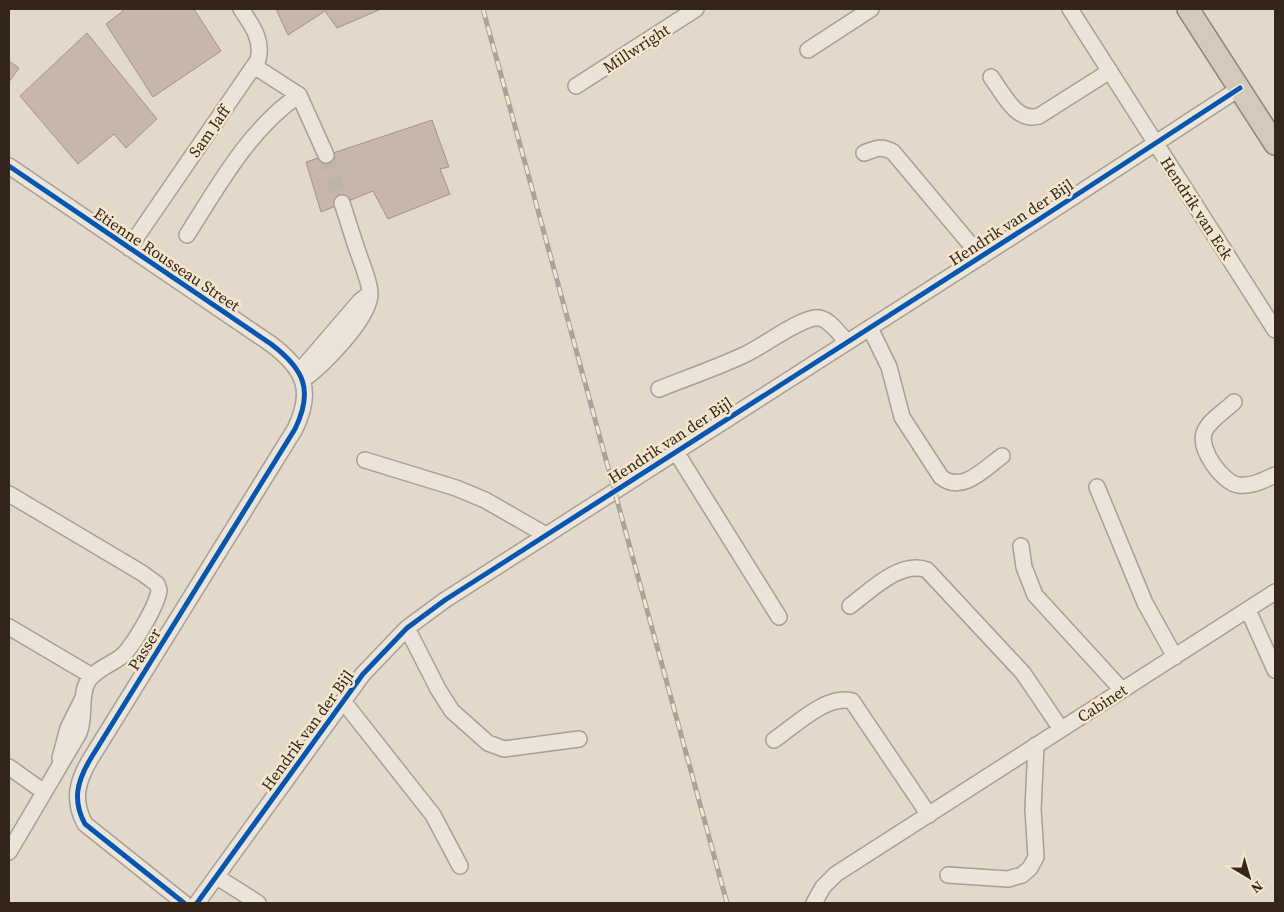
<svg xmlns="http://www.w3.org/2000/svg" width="1284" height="912" viewBox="0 0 1284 912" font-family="'Source Serif 4',serif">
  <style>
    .building { fill: #c6b6ab; stroke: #a2948a }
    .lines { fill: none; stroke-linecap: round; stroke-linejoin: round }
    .minor-tunnel { stroke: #bfb5a7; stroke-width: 15; stroke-dasharray: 15 8; stroke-linecap: butt }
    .minor-casing { stroke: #a79e94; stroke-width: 18 }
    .highway-casing { stroke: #8c847a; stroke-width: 24 }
    .minor { stroke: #eae4db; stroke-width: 15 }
    .highway { stroke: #d5c9bb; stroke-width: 21 }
    .rail-casing { stroke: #a9a39c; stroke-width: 5 }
    .rail { stroke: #f5e6ce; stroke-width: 3; stroke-dasharray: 9; stroke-linecap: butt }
    .cycleway-casing { stroke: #f5e6ce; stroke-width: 8 }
    .cycleway { stroke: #0057b8; stroke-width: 5 }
    .labels { text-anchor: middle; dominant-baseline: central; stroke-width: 5; stroke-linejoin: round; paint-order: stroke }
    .street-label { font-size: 16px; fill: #35261c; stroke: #f5e6ce }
  </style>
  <rect width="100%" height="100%" fill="#e2d9ca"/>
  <path class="building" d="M122,9H194L221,51L153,97L106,24L123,11Z
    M276,9H381L337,28L325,11L288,35Z
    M87,33L157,119L126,148L114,134L78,164L20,96Z
    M9,61L19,68L9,82Z
    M432,120L449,167L440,169L450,194L388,219L373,191L321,212L306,162Z"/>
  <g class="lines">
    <path class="minor-tunnel" d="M326,155L342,203"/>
    <defs>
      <path id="minor" d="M1070,9L1275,330
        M808,50L871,9
        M254,66L299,95L326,155
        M991,77C1003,93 1016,123 1039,116L1110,71
        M576,86L696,9
        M864,153C875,149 881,145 893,152L981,257
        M9,166L271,344C304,369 314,390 295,429L91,758C77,781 72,800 85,824L184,903
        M187,235C218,186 250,128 299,95
        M129,248L258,60C263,40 252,25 241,9
        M870,328L889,367L902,417L941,477C962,494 984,469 1002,456
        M299,372L360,301L370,293
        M303,380C322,366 372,317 370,292C369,280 363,267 359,255C353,238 348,221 342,203
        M659,389C687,378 716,368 744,355C762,347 797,320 815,318C828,316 839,334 847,342
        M1234,402C1225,411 1208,421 1204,433C1199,450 1222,482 1238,485C1251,487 1264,480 1275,475
        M676,452L779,617
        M365,460L456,488L485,500L546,535
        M1097,487L1145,603L1175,657
        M9,494L142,573L157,584L159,590C158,604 133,646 122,656C111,665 97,668 88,681C79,696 86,716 79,733L9,852
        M1021,546L1024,567L1035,595L1122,690
        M850,606C870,591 900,560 927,570L1023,673L1061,729
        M1248,610L1275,670
        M9,627L92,676
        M407,628L438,689L452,711L488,743L504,749L579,739
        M343,701L433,815L460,866
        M774,740C795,726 826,694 852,701L929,815
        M60,758L68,728L83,698
        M9,767L44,792
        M948,875L1008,879L1022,875L1030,868L1036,857L1033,809L1036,745
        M217,877L258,903
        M197,903L363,674L407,628L445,600L1038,220L1240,88
        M814,903L823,887L836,874L1275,592"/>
      <path id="highway" d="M1188,9L1275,144"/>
    </defs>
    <use href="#minor" class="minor-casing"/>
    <use href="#highway" class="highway-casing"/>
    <use href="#minor" class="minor"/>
    <use href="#highway" class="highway"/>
    <defs>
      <path id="rail" d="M483,9L727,903"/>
    </defs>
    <use href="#rail" class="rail-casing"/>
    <use href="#rail" class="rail"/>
    <defs>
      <path id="cycleway" d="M9,166L271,344C304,369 314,390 295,429L91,758C77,781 72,800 85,824L184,903
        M197,903L363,674L407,628L445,600L1038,220L1240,88"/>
    </defs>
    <use href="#cycleway" class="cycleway-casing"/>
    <use href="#cycleway" class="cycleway"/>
  </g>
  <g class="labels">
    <g class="street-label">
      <text transform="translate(636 48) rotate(-33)">Millwright</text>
      <text transform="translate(209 131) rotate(-55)">Sam Jaff</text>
      <text transform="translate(1197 208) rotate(57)">Hendrik van Eck</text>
      <text transform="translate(1011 222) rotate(-33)">Hendrik van der Bijl</text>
      <text transform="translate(167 259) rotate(34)">Etienne Rousseau Street</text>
      <text transform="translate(670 440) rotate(-33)">Hendrik van der Bijl</text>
      <text transform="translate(144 649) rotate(-58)">Passer</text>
      <text transform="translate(1102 703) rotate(-33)">Cabinet</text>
      <text transform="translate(307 730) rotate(-54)">Hendrik van der Bijl</text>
    </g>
  </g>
  <rect width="1284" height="912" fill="none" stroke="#35261c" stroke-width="20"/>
  <g transform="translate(1249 877) rotate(142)" stroke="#f5e6ce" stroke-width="4" paint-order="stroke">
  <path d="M0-4L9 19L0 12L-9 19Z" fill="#35261c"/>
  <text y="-8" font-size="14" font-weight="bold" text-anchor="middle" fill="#35261c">N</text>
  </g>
</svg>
